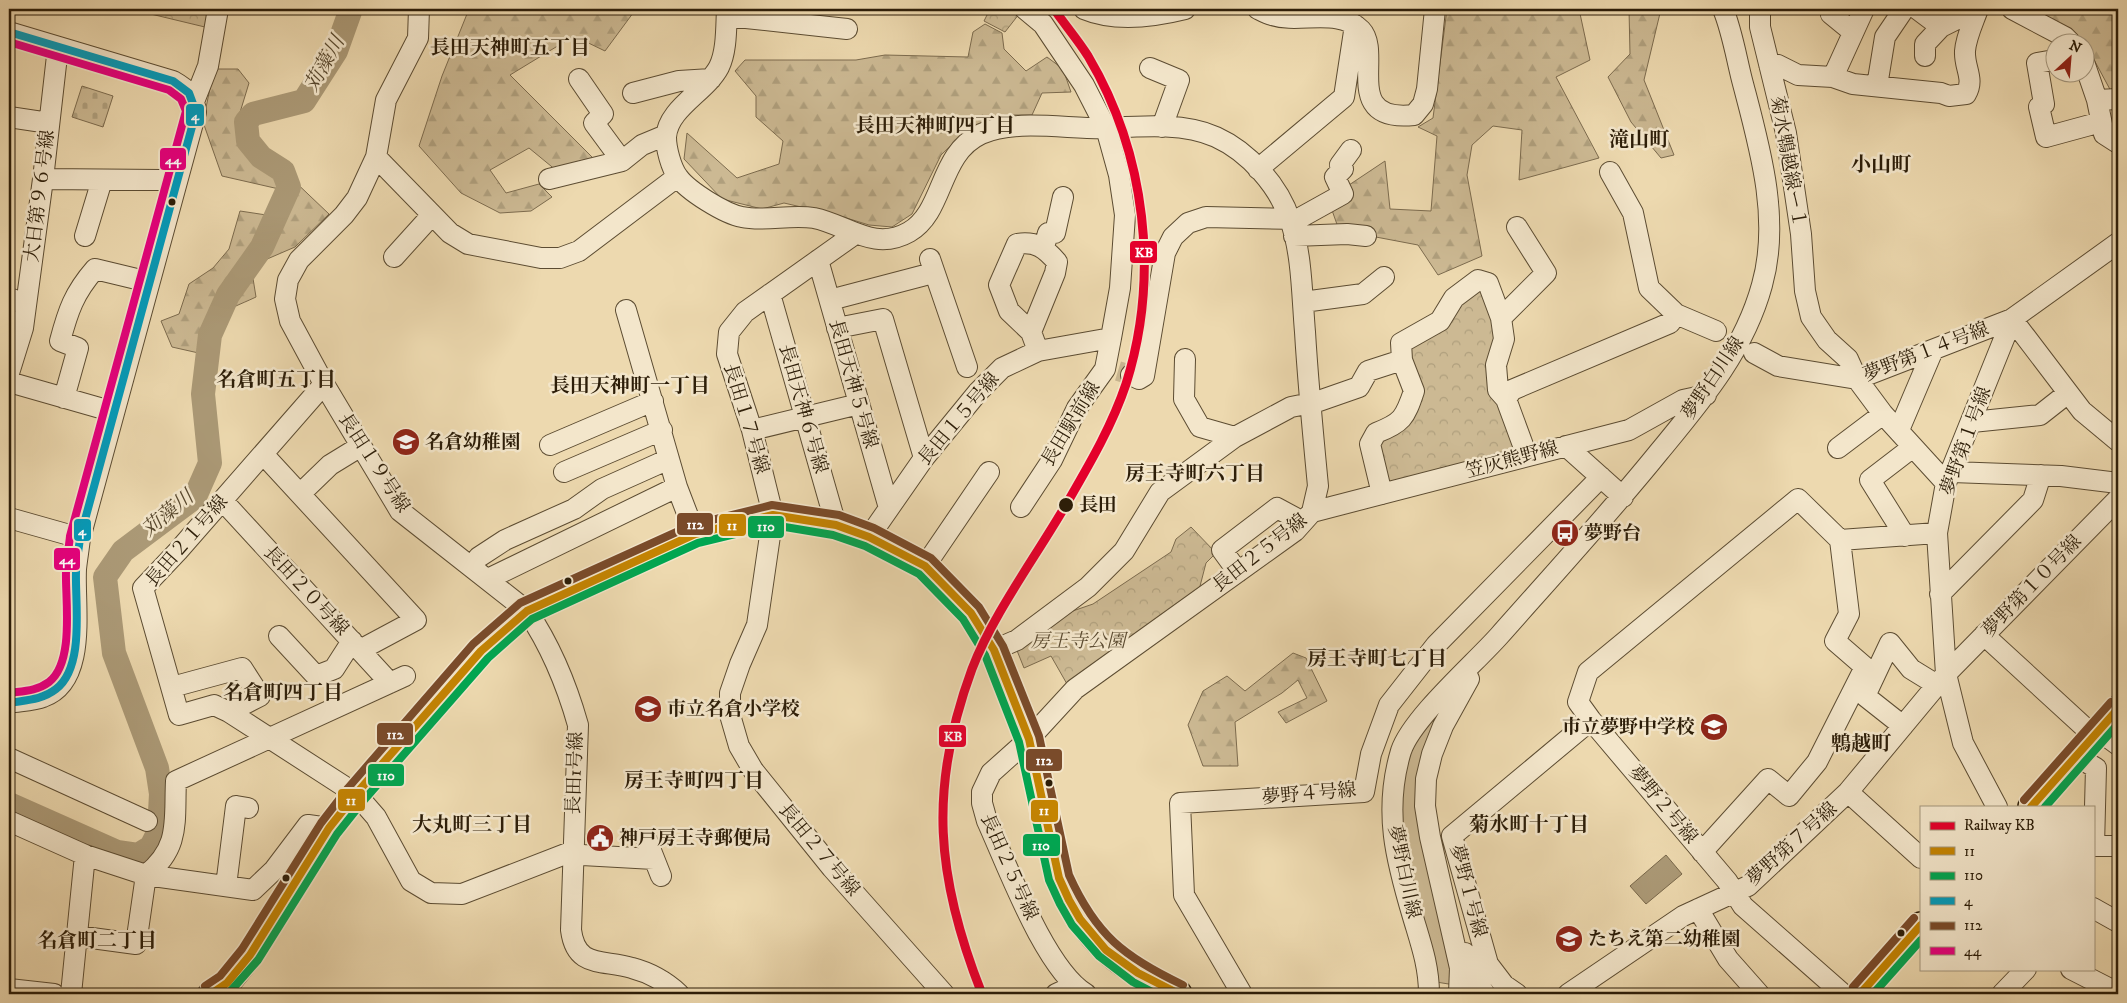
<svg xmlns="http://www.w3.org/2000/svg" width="2127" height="1003" viewBox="0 0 2127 1003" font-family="'IM FELL DW Pica','Noto Serif JP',serif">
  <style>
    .grass { fill: #ccb993; stroke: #7c6b4e }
    .forest { fill: url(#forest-firs); stroke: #7c6b4e }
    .cemetery { fill: url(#cemetery-stones); stroke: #7c6b4e }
    .park { fill: url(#park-crowns); stroke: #7c6b4e }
    .water { fill: #ab9976; stroke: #78674a }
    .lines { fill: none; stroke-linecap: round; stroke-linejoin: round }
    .river { stroke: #ab9976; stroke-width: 24 }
    .minor-tunnel { stroke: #c6b38e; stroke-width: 20; stroke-dasharray: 20 10; stroke-linecap: butt }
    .minor-casing { stroke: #5c4c32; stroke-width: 22 }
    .major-casing { stroke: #2c1d08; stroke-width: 28 }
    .minor { stroke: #f3e6cb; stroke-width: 20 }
    .major { stroke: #edd9af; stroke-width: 25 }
    .bus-1-casing { stroke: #f3e6cb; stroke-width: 11 }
    .bus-2-casing { stroke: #f3e6cb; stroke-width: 11 }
    .bus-3-casing { stroke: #f3e6cb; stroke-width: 11 }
    .bus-4-casing { stroke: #f3e6cb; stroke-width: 11 }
    .bus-5-casing { stroke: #f3e6cb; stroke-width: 11 }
    .bus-1 { stroke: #c48402; stroke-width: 8 }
    .bus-2 { stroke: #00a651; stroke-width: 8 }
    .bus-3 { stroke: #049bba; stroke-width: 8 }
    .bus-4 { stroke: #7a4b2a; stroke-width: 8 }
    .bus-5 { stroke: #e5007d; stroke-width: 8 }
    .rail-1-casing { stroke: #f3e6cb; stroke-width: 12 }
    .rail-1 { stroke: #e4002b; stroke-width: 9 }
    .bus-dot { fill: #2c1d08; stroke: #f3e6cb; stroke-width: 2 }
    .labels { text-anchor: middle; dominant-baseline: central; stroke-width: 5; stroke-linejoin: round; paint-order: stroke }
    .street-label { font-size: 19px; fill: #2c1d08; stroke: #f3e6cb }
    .poi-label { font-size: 19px; font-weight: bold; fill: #2c1d08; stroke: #f3e6cb; text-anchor: start }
    .stop-label { font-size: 19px; font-weight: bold; fill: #2c1d08; stroke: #f3e6cb; text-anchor: start }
    .park-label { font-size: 19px; font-style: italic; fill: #5c4c32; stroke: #f3e6cb }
    .neighbourhood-label { font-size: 20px; font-weight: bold; fill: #2c1d08; stroke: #f3e6cb }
    .water-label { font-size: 20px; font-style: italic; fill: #58482e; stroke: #f3e6cb }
    .line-badge { stroke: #f3e6cb; stroke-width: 2 }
    .badge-label { font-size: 14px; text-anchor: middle; font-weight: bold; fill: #fff }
  </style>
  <defs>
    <pattern id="forest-firs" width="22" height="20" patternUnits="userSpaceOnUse" patternTransform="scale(1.25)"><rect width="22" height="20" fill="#ccb993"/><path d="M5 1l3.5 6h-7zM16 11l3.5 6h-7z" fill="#af9f7d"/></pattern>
    <pattern id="cemetery-stones" width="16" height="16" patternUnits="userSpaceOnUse" patternTransform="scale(1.25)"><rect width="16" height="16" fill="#ccb993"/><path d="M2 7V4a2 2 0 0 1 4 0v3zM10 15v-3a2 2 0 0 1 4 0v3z" fill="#af9f7d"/></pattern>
    <pattern id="park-crowns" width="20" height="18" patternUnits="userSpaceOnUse" patternTransform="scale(1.25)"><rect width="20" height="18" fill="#ccb993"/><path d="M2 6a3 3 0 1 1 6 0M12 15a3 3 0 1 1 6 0" fill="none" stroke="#af9f7d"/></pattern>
  </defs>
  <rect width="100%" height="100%" fill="#edd9af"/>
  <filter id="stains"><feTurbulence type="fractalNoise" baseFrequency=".004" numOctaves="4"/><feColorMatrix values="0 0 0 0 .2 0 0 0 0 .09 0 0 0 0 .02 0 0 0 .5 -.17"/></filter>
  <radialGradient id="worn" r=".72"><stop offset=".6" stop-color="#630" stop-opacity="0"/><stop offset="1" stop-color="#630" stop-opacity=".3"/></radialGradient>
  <path class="grass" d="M1433,720L1435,725L1423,752L1455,985L1436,982L1402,842V776L1411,751L1427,723Z"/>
  <path class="forest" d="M469,9H636L605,51L574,36L510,75L597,162L557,171L529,148L490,170L506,193L539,184L552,197L531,211L500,213L461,193L419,146L442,76Z
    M1447,9H1579L1590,60L1556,77L1599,158L1519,180L1522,130L1493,126L1472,145L1467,175L1482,256L1438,275L1418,245L1339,230L1328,199L1385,161L1390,209L1431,211L1437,136L1418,127L1433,118Z
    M1629,9H1661L1644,80L1674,155L1661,158L1631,122L1608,77L1630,54Z
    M2028,9H2118V94L2113,95L2092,56L2085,50L2084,42H2074Z
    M985,24L1002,33L1004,49L1026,71L1047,57L1063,69L1071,92L1042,93L1032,115H1005L968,129L941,155L912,214L892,227L869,225L840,216L784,203L762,209L722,199L684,159L687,133L737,178L779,164L783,141L756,117V96L735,71L745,60H856L885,55L968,57L973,32Z
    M214,69H238L249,83L238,119L254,154L288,175L329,214L295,247L251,266L256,297C222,313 209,312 203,354L172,347L161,321L179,314L189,284L213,268L229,249L240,211L273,216L279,189L222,176L203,122Z
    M1293,653L1306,658L1327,701L1286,723L1278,712L1307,698L1298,680L1282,693L1235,722L1238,766H1203L1188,725L1203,691L1227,676L1245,691Z"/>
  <path class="cemetery" d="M82,86L113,96L103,127L72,117Z"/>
  <path class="park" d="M130,9H214L209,28Z
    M990,9H1023L1005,32L984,21Z
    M1478,287L1494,313L1517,446L1513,454L1388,486L1377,442L1412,413L1406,347Z
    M1191,527L1216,553L1206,563L1199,590L1067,684L1051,656L1024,668L1016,648L1064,614L1093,604L1171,552L1176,539Z"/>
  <path class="water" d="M1666,855L1682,874L1646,904L1630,886Z"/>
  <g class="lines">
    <path class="river" d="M9,804L117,852L138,855L151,847L159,831L161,794L157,768L114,653L105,577L123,551L195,497L210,463L203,394L210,335L228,295L262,247L289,187L283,171L261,157L248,141L246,122L253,114L304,101L336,51L351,9"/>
    <path class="minor-tunnel" d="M1118,371L1131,375"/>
    <defs>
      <path id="minor" d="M419,9L418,38L386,100L376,157L357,198L344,215L299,260L288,280L285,299L290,321L324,384L400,511L527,611C550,645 567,686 578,725L571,930C576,969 603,959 632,968C651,973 665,981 679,994
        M727,9C726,27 727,51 719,67C706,92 668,108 666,137C666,148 671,168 678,177C688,191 725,214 742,217C765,222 790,214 814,218C848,225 874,252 909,232C945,211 938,154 981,134C1016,118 1071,130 1111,128C1144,126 1185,123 1216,137C1249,152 1279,186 1290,220C1302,252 1302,297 1305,332C1308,383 1313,434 1318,486L1312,512L1295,531L1075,689L1029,739L991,773L982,792V803L987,821C1008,867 1045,969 1086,994
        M1084,9C1115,22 1153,17 1185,9
        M1258,9C1262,11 1267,14 1272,15C1299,24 1339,7 1361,30C1383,53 1341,123 1414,115L1423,104L1427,89L1435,9
        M1760,9V27L1786,133L1801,234L1805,291L1811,317L1827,340L1848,359L1857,379L1883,414L1946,483
        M1833,9L1831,14L1853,32
        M1917,9L1941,27L1977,9
        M2012,9L2065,37L2070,42
        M727,16L847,29
        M9,32L173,81C187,89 194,95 196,112L80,538C79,548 77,559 76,569C74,607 88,681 43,697C33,701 19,701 9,703
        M1925,56V44L1941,27
        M2054,60L2037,63L2044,104L2039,107L2046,137L2101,122
        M2084,62L2097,100L2104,134L2118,143
        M1769,64L1778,65L1798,75L1833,77L1853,84L1941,93L1949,96L1966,94C1975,79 1964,68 1965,51C1966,37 1973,23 1978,9
        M1150,68L1179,80L1162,127
        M1833,77L1864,9
        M579,79L603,114L594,123L622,161
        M1877,86L1885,37L1904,9
        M633,93L679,81L711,79
        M195,99L208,66L218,9
        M2097,100L2118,99
        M9,117L49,123
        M376,157L450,233L468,244L541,258H560L579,251L677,177
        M1258,169L1344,97L1355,25
        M1610,172L1633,213L1649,288L1676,314L1716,331
        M43,179L161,180L176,185
        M549,179L622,161L642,145L666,135
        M855,234L745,312L729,332L727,354L752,430L773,515L757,625L740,664L730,693V715L739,746L753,770L832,868L944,994
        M85,236L102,180
        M1294,236L1347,234L1366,236
        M1044,247L1048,233H1055L1063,197
        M394,257L432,215
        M930,259L967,367
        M818,260L889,508
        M770,294L836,525
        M9,298L26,304
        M830,300L933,273
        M1303,302L1363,294L1384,277
        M626,310L677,487L695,534
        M1501,318L1546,273L1517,227
        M837,328L883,319L924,458
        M1031,332L1055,273L1057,262C1045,248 1036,241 1017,244L999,285L1009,311L1031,332L1038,351
        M1754,353L1778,366L1857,379L2012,319L2082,411L2118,441
        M1185,359L1184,399L1200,427L1235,437
        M9,373L23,328L43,179L58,47
        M1131,375L1139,379L1144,376L1165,253L1173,237L1188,223L1206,217L1298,219L1343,194L1335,177L1343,169L1340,165L1351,150
        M9,382L114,412
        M324,384L178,551L143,588L179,715L214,705L229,712L356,794L376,817L411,881L431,893L462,894L573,851L582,855L654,859
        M64,398L78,348L60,341C68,311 74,293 95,269L149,282
        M1506,399L1512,390L1670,323L1676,314
        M1972,422L2040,415L2068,393
        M752,430L859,404
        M1899,430L1933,350
        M550,445L653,401
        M1566,446L1623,497
        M1838,448L1883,414
        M263,454L416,620L360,650
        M564,472L662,430
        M1952,472L2061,476L2118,483
        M300,494L330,465L361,446
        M1382,494L1370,444L1376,433C1402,423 1405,418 1414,391L1402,360L1401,343L1440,321L1454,298L1478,280L1488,283L1501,318L1504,339L1496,365L1498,390L1506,399L1527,456
        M222,500L390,683
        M1021,507L1052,460L1077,408L1105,369L1111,338
        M1312,512L1629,430L1683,400L1706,395
        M9,518L80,538
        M1905,536L1870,480L1913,447
        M869,537L924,458L978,392L1002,368L1038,351L1111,338L1120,288L1125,215L1119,175L1106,128L1084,85L1043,24L1025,9
        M1840,540L1937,533
        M472,566L479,557L505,540L574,509L602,489L669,459
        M925,566L989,472
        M1238,572L1222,550L1277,508L1303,522
        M488,579L677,487
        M1940,594L2033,500L2041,475
        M1984,635L2094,736
        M279,636L316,676L334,669L352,641
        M994,650L1017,640L1088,587L1124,551L1160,492L1235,437L1291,407L1316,402L1359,387L1368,371L1402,360
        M172,687L242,668L260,696L229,712
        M1903,726L1865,696L1890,643L1911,669L1937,685
        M2099,731L2118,745
        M2076,756L2096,768L2094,846
        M9,758L147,821
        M1848,792L1921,858
        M1997,807L1963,743L1946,674L1937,533L1946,483L2012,319L2118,243
        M9,821L85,855L146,875C181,847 174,821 176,781L405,676
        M646,838L661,876
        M2093,846H2118
        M1702,852L1768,779L1789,796L1817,762L1865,667L1835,641L1849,614L1840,540L1798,499L1588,672L1578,702L1591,720L1727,881L1743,906L1843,994
        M226,886L236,806L248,808
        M2093,908L2118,922
        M1698,909L1728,959L1759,994
        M77,936L136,944L146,875L253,890L274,870L308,825L329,828
        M1465,953L1469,968L1485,994
        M2071,969L2118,993
        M9,989L54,994
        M71,994L85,855
        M1056,994L1073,986
        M1242,994L1184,895L1180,803L1364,792L1371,754L1389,705L1436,645L1601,477
        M1429,994C1429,966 1421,944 1413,917C1396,860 1383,811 1401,751C1412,718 1474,664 1499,636C1553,575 1608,515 1659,452C1701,401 1744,351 1762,285C1781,218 1759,145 1742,80C1736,56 1732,31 1723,9
        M1459,994L1460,968L1430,837L1425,806L1426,779L1432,754L1443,726L1469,679
        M1517,994L1504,985L1488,964L1452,836L1591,720
        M1568,994L1683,916L1748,886L1848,792L1946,674L2118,499
        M2002,994L2026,969"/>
      <path id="major" d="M2031,807L2118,709
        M211,994L227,983L250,955L329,828L356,794L481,651L527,611L695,534L773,515L836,525L869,537L925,566L971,613L994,650L1029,739L1059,878C1085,941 1118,967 1179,994
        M1860,994L1921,925"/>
    </defs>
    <use href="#minor" class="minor-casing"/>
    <use href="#major" class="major-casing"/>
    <use href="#minor" class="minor"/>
    <use href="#major" class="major"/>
    <defs>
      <path id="bus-1" d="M2031,807L2118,709
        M211,994L227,983L250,955L329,828L356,794L481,651L527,611L695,534L773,515L836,525L869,537L925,566L971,613L994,650L1029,739L1059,878L1069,900L1080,919L1106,950L1138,973L1179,994
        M1860,994L1921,925"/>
      <path id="bus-2" d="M2045,807L2118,724
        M228,994L258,960L337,834L364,800L488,658L532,619L698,543L773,525L833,535L865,546L919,574L963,619L985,655L1019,742L1049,880L1060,904L1072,925L1099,956L1133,982L1156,994
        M1873,994L1921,940"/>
      <path id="bus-3" d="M9,32L173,81L189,93L196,112L80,538C79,549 76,561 76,572C75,604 85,667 56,689C42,700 26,700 9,703"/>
      <path id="bus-4" d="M2024,800L2111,702
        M205,986L220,976L242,949L321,823L348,788L473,644L520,603L692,525L772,505L839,515L874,528L931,558L979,607L1003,646L1039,736L1069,875C1096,935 1124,957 1183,985
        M1853,987L1914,918"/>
      <path id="bus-5" d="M9,42L169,90L181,99L186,111L70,536C69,548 66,559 66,571C65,599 75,662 49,682C37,691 23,691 9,693"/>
    </defs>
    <use href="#bus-1" class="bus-1-casing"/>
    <use href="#bus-2" class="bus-2-casing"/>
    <use href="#bus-3" class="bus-3-casing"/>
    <use href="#bus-4" class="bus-4-casing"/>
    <use href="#bus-5" class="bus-5-casing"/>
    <use href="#bus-1" class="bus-1"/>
    <use href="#bus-2" class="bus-2"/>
    <use href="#bus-3" class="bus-3"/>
    <use href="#bus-4" class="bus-4"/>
    <use href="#bus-5" class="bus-5"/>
    <defs>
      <path id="rail-1" d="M982,994C936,878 928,788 972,669C993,614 1037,555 1067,503C1089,465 1112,426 1126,384C1160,276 1146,154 1088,56C1078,40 1065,25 1054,9"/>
    </defs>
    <use href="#rail-1" class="rail-1-casing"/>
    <use href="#rail-1" class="rail-1"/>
  </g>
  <defs>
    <symbol id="school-disc" viewBox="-11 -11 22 22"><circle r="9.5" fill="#8f2418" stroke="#f3e6cb"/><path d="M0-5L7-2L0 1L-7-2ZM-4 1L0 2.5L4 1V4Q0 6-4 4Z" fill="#fff"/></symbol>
    <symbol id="bus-disc" viewBox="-11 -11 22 22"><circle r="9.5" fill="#8f2418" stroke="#f3e6cb"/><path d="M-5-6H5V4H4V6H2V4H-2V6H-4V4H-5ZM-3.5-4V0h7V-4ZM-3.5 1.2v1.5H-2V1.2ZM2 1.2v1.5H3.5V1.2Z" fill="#fff"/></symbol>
    <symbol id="civic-disc" viewBox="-11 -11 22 22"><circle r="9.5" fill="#8f2418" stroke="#f3e6cb"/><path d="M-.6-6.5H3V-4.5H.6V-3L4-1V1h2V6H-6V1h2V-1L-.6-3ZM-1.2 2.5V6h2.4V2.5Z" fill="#fff"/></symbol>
  </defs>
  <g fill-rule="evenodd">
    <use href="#school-disc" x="390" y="426" width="32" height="32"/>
    <use href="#bus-disc" x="1549" y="517" width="32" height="32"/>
    <use href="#school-disc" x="632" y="693" width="32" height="32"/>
    <use href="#school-disc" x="1698" y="711" width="32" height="32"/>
    <use href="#civic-disc" x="584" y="822" width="32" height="32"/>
    <use href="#school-disc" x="1553" y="923" width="32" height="32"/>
  </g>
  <g class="bus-dot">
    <circle cx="172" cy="202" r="4.5"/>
    <circle cx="1066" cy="505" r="8"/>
    <circle cx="568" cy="581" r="4.5"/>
    <circle cx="1049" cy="783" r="4.5"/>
    <circle cx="286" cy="878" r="4.5"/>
    <circle cx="1901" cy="933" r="4.5"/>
  </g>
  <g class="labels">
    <g class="street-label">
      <text transform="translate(1788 162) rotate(80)">菊水鵯越線ー１</text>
      <text transform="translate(40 196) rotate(-83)">大日第９６号線</text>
      <text transform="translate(1926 352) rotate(-21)">夢野第１４号線</text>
      <text transform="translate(1713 378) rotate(-56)">夢野白川線</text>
      <text transform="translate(853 384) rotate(74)">長田天神５号線</text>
      <text transform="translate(803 409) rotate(74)">長田天神６号線</text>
      <text transform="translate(746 419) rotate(73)">長田１７号線</text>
      <text transform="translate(959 419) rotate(-50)">長田１５号線</text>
      <text transform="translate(1071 424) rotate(-59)">長田駅前線</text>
      <text transform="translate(1966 441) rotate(-70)">夢野第１号線</text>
      <text transform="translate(1512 460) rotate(-15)">笠灰熊野線</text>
      <text transform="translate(374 463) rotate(57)">長田１９号線</text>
      <text transform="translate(187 541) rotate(-49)">長田２１号線</text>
      <text transform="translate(1260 553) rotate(-38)">長田２５号線</text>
      <text transform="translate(2032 586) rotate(-46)">夢野第１０号線</text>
      <text transform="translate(306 591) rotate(47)">長田２０号線</text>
      <text transform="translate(575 773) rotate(-88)">長田1号線</text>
      <text transform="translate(1309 794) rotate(-5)">夢野４号線</text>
      <text transform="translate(1663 805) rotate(50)">夢野２号線</text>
      <text transform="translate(1792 844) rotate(-42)">夢野第７号線</text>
      <text transform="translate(819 850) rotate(50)">長田２７号線</text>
      <text transform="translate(1009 867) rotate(66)">長田２５号線</text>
      <text transform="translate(1404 872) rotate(78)">夢野白川線</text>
      <text transform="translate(1468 891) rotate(75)">夢野１号線</text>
    </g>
    <g class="poi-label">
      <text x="425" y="442">名倉幼稚園</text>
      <text x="1584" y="533">夢野台</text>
      <text x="667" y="709">市立名倉小学校</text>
      <text x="1695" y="727" text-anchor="end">市立夢野中学校</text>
      <text x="619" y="838">神戸房王寺郵便局</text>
      <text x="1588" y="939">たちえ第二幼稚園</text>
    </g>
    <g class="stop-label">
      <text x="1079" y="505">長田</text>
    </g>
    <g class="park-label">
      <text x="1078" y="641">房王寺公園</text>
    </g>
    <g class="neighbourhood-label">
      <text x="510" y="48">長田天神町五丁目</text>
      <text x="935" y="126">長田天神町四丁目</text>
      <text x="1639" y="140">滝山町</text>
      <text x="1881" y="165">小山町</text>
      <text x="276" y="380">名倉町五丁目</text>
      <text x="630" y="386">長田天神町一丁目</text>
      <text x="1195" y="474">房王寺町六丁目</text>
      <text x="1377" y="659">房王寺町七丁目</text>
      <text x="283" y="693">名倉町四丁目</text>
      <text x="1861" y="744">鵯越町</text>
      <text x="694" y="781">房王寺町四丁目</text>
      <text x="472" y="825">大丸町三丁目</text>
      <text x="1529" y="825">菊水町十丁目</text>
      <text x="97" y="941">名倉町二丁目</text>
    </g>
    <g class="water-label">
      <text transform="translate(325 64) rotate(-61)">苅藻川</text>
      <text transform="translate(168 514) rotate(-40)">苅藻川</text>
    </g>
  </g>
  <g class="line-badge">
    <rect x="185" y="103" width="20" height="24" rx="5" fill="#049bba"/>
    <rect x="159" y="147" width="28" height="24" rx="5" fill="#e5007d"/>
    <rect x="1129" y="240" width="29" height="24" rx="5" fill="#e4002b"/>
    <rect x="676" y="512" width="38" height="24" rx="5" fill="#7a4b2a"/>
    <rect x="718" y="513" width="29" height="24" rx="5" fill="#c48402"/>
    <rect x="747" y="515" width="38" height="24" rx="5" fill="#00a651"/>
    <rect x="73" y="518" width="19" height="24" rx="5" fill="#049bba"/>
    <rect x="53" y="547" width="28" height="24" rx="5" fill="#e5007d"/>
    <rect x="376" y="722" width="38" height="24" rx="5" fill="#7a4b2a"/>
    <rect x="938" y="724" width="29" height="24" rx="5" fill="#e4002b"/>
    <rect x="1025" y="748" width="38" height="24" rx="5" fill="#7a4b2a"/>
    <rect x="367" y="763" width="38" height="24" rx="5" fill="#00a651"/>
    <rect x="337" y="788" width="29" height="24" rx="5" fill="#c48402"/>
    <rect x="1030" y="799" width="29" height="24" rx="5" fill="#c48402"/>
    <rect x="1022" y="833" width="39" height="24" rx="5" fill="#00a651"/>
  </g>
  <g class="badge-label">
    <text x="195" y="120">4</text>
    <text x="173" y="164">44</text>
    <text x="1144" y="257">KB</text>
    <text x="695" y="529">112</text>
    <text x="732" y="530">11</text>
    <text x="766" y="531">110</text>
    <text x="82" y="535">4</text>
    <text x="67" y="564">44</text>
    <text x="395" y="739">112</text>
    <text x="953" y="741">KB</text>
    <text x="1044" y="765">112</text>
    <text x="386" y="780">110</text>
    <text x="351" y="805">11</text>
    <text x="1044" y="815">11</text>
    <text x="1041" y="850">110</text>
  </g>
  <rect width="2127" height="1003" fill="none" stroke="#edd9af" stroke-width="30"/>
  <rect x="10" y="10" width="2107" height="983" fill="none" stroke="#2c1d08" stroke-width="2.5"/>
  <rect x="15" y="15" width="2097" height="973" fill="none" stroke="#2c1d08"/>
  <rect x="1920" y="806" width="175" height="165" fill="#f3e6cb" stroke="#a3967d"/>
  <rect x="1930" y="822" width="25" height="8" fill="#e4002b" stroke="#a3967d"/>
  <text x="1964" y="830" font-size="15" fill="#2c1d08">Railway KB</text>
  <rect x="1930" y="847" width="25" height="8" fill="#c48402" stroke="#a3967d"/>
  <text x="1964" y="856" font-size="15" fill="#2c1d08">11</text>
  <rect x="1930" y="872" width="25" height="8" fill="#00a651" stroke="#a3967d"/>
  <text x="1964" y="880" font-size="15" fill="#2c1d08">110</text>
  <rect x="1930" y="897" width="25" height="8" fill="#049bba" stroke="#a3967d"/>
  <text x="1964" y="906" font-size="15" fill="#2c1d08">4</text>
  <rect x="1930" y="922" width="25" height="8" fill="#7a4b2a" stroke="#a3967d"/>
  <text x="1964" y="930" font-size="15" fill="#2c1d08">112</text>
  <rect x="1930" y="947" width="25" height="8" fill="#e5007d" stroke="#a3967d"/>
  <text x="1964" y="956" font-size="15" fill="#2c1d08">44</text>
  <g transform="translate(2070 58) rotate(26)"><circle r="24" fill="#f3e6cb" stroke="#a3967d"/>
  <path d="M0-4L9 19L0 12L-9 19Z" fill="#8f2418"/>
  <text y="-8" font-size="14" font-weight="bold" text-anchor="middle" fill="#2c1d08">N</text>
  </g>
  <rect width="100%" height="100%" filter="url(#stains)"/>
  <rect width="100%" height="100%" fill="url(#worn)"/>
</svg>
